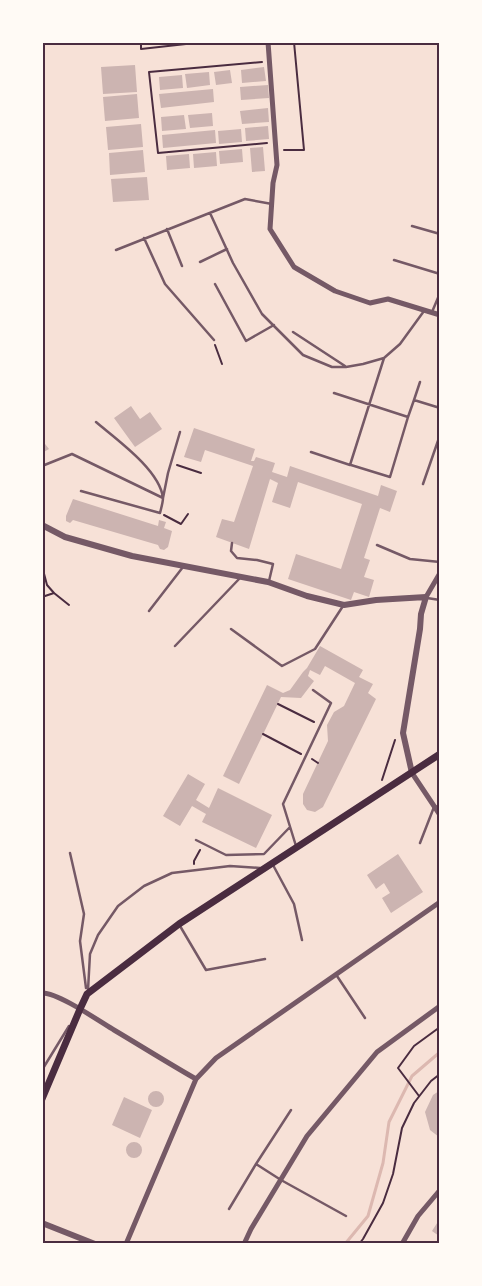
<svg xmlns="http://www.w3.org/2000/svg" width="482" height="1286" viewBox="0 0 482 1286" font-family="'PT Sans Narrow',sans-serif">
  <style>
    .lines { fill: none; stroke-linecap: round; stroke-linejoin: round }
    .stream { stroke: #dcb8b0; stroke-width: 3 }
    .building { fill: #ccb4b1 }
    .path { stroke: #4a2c40; stroke-width: 2 }
    .service { stroke: #755966; stroke-width: 2.5 }
    .minor { stroke: #755966; stroke-width: 5 }
    .tertiary { stroke: #755966; stroke-width: 6 }
    .secondary { stroke: #4a2c40; stroke-width: 7 }
    .neatline { fill: none; stroke: #4a2c40; stroke-width: 2 }
  </style>
  <rect width="100%" height="100%" fill="#f7e1d7"/>
  <g class="lines">
    <path class="stream" d="M345,1244L368,1216L383,1163L389,1122L412,1076L440,1052"/>
  </g>
  <path class="building" d="M135,65L137,92L103,94L101,67Z
    M264,67L266,81L242,83L241,70Z
    M230,70L232,83L216,85L214,72Z
    M209,72L210,85L187,88L185,74Z
    M182,75L183,88L160,90L159,77Z
    M268,85L269,98L241,100L240,87Z
    M213,89L214,102L161,108L159,94Z
    M137,94L139,118L105,121L103,97Z
    M268,108L269,122L242,124L240,111Z
    M212,113L213,126L190,128L188,115Z
    M184,115L186,129L162,131L161,117Z
    M141,124L143,147L108,150L106,127Z
    M268,126L269,139L246,141L245,128Z
    M241,129L242,142L219,144L218,131Z
    M215,130L216,143L163,148L162,135Z
    M263,147L265,171L252,172L250,148Z
    M242,149L243,162L220,164L219,151Z
    M143,150L145,172L110,175L109,153Z
    M216,152L217,166L194,168L193,154Z
    M189,154L190,168L167,170L166,156Z
    M147,177L149,200L113,202L111,179Z
    M131,406L140,419L150,412L162,429L135,447L114,418Z
    M194,428L255,449L251,461H254L256,457L275,463L272,472L287,477L290,466L378,496L381,485L397,491L390,512L380,508L364,558L370,560L364,577L374,580L369,597L354,592L351,600L288,579L296,554L341,569L362,504L298,482L290,508L272,502L278,483L270,479L249,549L216,537L222,519L234,522L253,466L205,450L201,462L184,457Z
    M42,440L49,449L42,453Z
    M73,499L158,526L159,520L166,522L164,528L172,531L168,547L164,550L160,549L158,545L73,520L70,523L66,521V516Z
    M320,646L363,670L359,677L373,684L368,693L376,699L323,807L315,812L307,810L303,804V794L328,741L327,725L334,712L344,706L355,683L325,666L320,675L310,670L308,676L314,681L301,698L281,697L239,784L223,776L267,685L283,693L290,690L303,672L307,668Z
    M188,774L205,784L196,800L209,808L218,788L272,815L256,848L202,822L206,814L192,806L180,826L163,816Z
    M398,854L423,892L391,913L382,898L390,893L384,883L376,889L367,875Z
    M439,1091V1137L430,1130L425,1112L433,1095Z
    M148 1099a8 8 0 1 1 16 0a8 8 0 1 1-16 0Z
    M124,1097L152,1110L140,1138L112,1125Z
    M126 1150a8 8 0 1 1 16 0a8 8 0 1 1-16 0Z
    M439,1220V1236L432,1231Z"/>
  <g class="lines">
    <path class="path" d="M141,42V49L204,42
      M262,62L149,72L158,153L267,143
      M284,150H304L294,42
      M215,345L222,364
      M177,465L201,473
      M164,515L181,524L188,514
      M42,566L47,585L54,593L42,597
      M54,593L69,605
      M278,704L314,722
      M263,734L301,754
      M312,759L318,763
      M382,780L395,740
      M194,864V861L200,850
      M419,1096L398,1068L414,1046L440,1027
      M359,1244L363,1239L383,1203L393,1174L402,1128L414,1103L431,1081L440,1074"/>
    <path class="service" d="M210,213L233,263L262,314L303,355L332,367H346L363,364L384,358L400,344L424,311
      M412,226L440,234
      M167,229L182,266
      M144,238L165,284L214,340
      M116,250L245,199L272,204
      M394,260L440,274
      M200,262L227,249
      M215,284L246,341L274,325
      M432,312L440,293
      M293,332L345,366
      M334,393L408,417L414,400L440,408
      M414,400L420,382
      M311,452L350,465L384,358
      M351,465L390,477L408,417
      M42,466L72,454L163,498L168,473L180,432
      M423,484L440,435
      M81,491L160,513C161,509 163,502 163,498C160,470 116,439 96,422
      M232,543L231,551L237,558L257,560L273,564L269,581
      M377,545L410,559L440,562
      M427,598L440,600
      M149,611L183,567
      M231,629L282,666L315,649L343,606
      M175,646L240,578
      M196,840L226,855L264,854L290,827
      M420,843L434,807L440,806
      M296,846L283,804L331,703L313,690
      M70,853L84,914L80,941L86,988
      M273,865L294,904L302,940
      M180,926L206,970L265,959
      M337,976L365,1018
      M88,990L90,954L98,935L118,906L144,886L172,873L230,866L260,868
      M42,1070L69,1026
      M256,1164L281,1180L346,1216
      M229,1209L256,1164L291,1110"/>
    <path class="minor" d="M268,42L277,165L273,183L270,229L294,267L335,291L370,303L388,299L440,315
      M426,597L440,573
      M412,773L440,815
      M42,993C57,992 99,1021 114,1030C141,1046 168,1063 196,1079
      M126,1244L196,1079L216,1058L440,902
      M244,1244L251,1229L307,1136L377,1052L440,1006
      M402,1244L418,1216L440,1190"/>
    <path class="tertiary" d="M42,525L65,537L132,556L268,582L307,596L344,605L376,600L426,597L421,614L420,629L403,733L412,773
      M42,1223L95,1244"/>
    <path class="secondary" d="M42,1099L80,1009L87,994L179,924L440,754"/>
  </g>
  <rect width="482" height="1286" fill="none" stroke="#fffaf5" stroke-width="88"/>
  <rect x="44" y="44" width="394" height="1198" class="neatline"/>
</svg>
